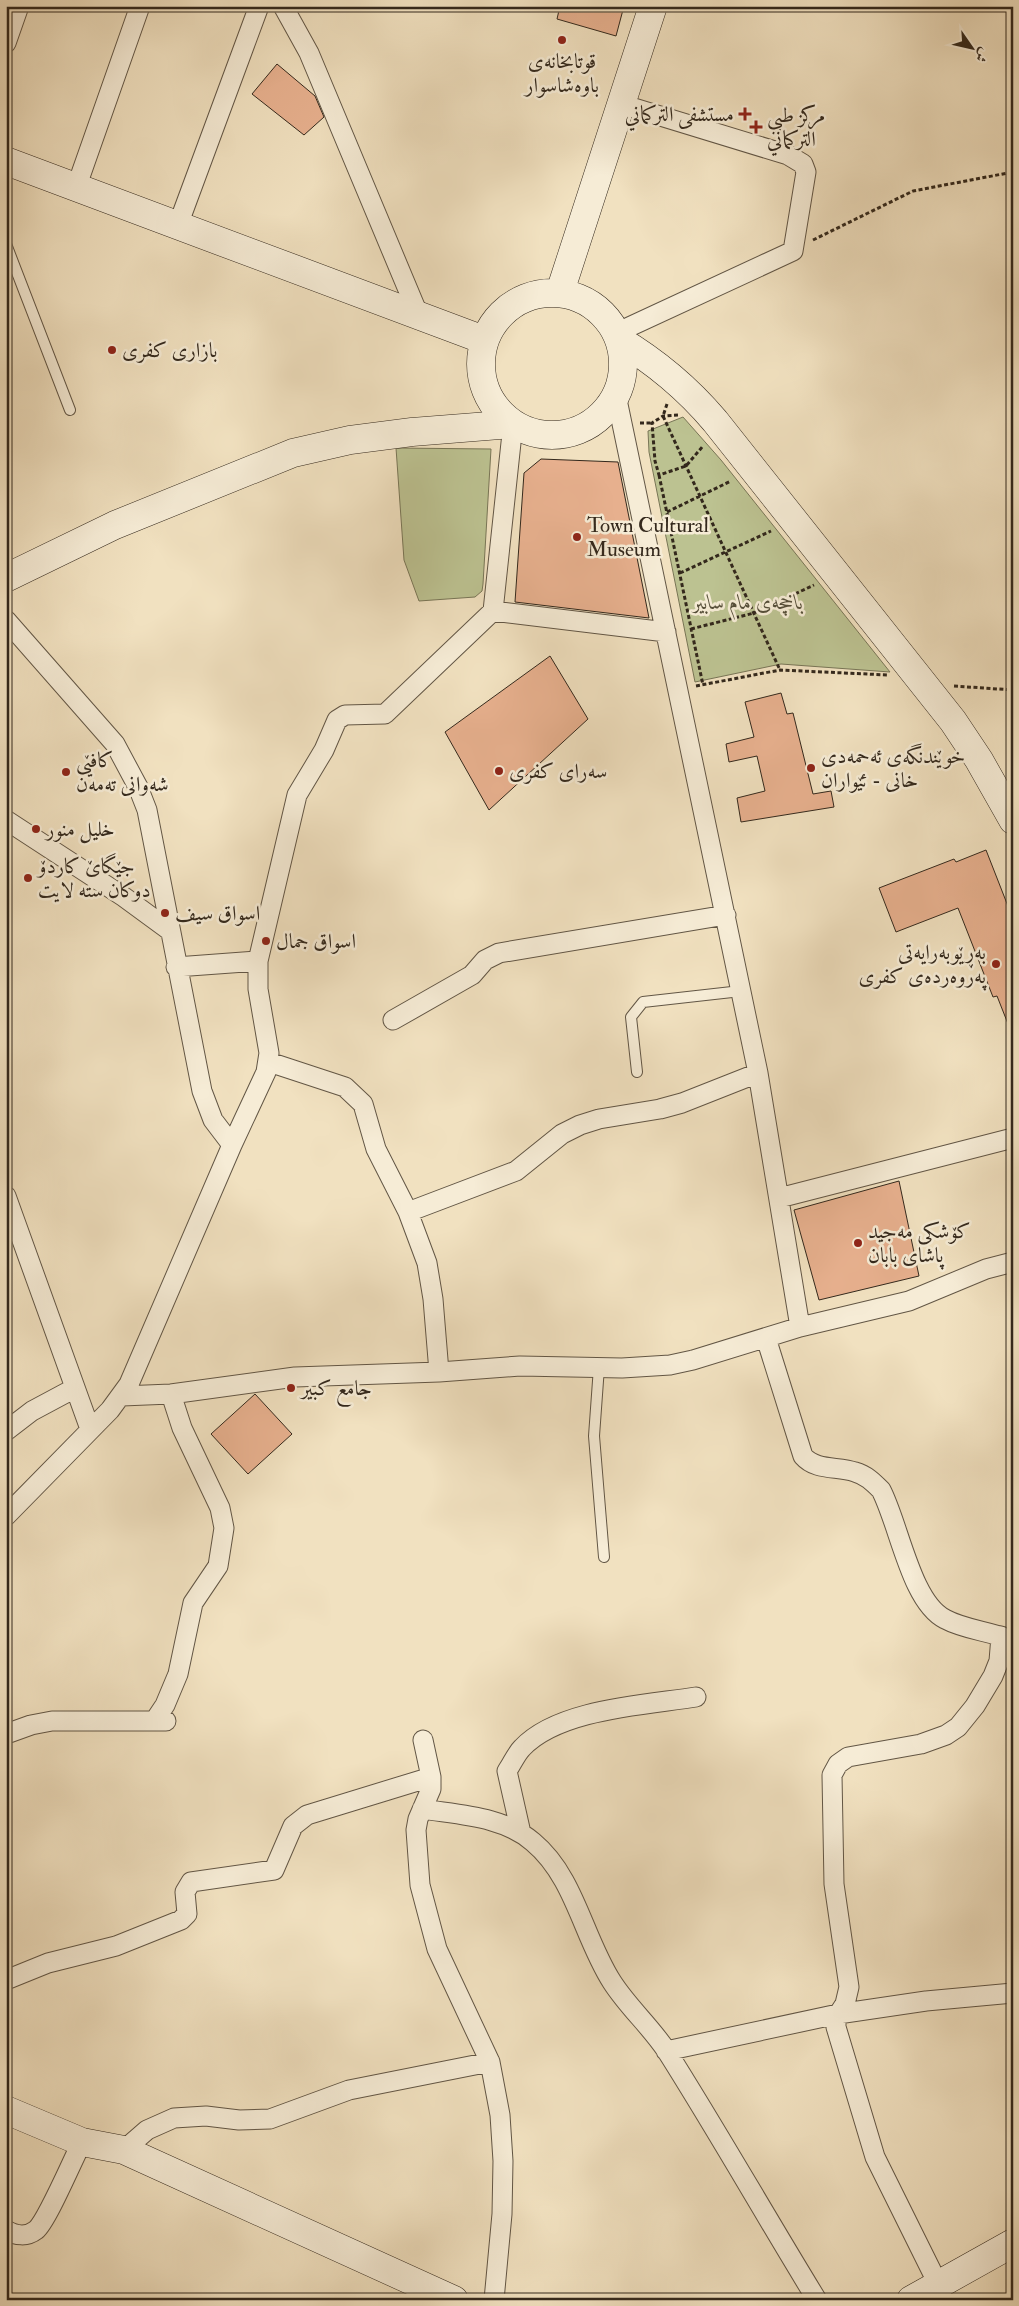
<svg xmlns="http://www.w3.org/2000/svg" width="1019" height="2306" viewBox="0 0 1019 2306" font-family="'IM FELL Double Pica',Amiri,serif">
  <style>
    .green { fill: #bcc291; stroke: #787556 }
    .building { fill: #e7b08e; stroke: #33281c }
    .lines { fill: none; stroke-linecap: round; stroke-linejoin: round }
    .lane-casing { stroke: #625645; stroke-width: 12 }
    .street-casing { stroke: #625645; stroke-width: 21 }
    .secondary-casing { stroke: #33281c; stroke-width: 29 }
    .path { stroke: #33281c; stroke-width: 3; stroke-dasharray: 4 2.5; stroke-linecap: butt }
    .lane { stroke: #f6ecd6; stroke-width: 10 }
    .street { stroke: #f6ecd6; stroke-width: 19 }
    .secondary { stroke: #f6ecd6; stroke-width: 28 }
    .poi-dot { fill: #8f2418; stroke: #f6ecd6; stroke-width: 2 }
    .labels { text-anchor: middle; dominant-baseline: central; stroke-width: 5; stroke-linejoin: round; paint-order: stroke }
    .poi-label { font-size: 21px; fill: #33281c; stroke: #f6ecd6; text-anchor: start }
    .park-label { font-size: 21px; font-style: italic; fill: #554e39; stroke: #f6ecd6 }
  </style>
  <rect width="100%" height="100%" fill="#f1e1c0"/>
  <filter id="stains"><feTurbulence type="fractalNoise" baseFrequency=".004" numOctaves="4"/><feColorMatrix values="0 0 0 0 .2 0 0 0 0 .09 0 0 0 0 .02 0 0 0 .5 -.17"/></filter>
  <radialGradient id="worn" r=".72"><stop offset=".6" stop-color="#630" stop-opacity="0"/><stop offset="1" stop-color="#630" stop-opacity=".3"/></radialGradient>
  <path class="green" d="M683,417L721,460L890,672L781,664L695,682L649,452L648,431Z
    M396,448L491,449L483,584L482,591L475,597L419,601L404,560Z"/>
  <path class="building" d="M560,6H624L616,36L557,19Z
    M277,64L315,96L324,117L304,135L252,94Z
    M541,459L618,462L649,618L515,602L524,473Z
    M550,656L588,719L489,810L445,732Z
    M781,693L787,714L793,713L813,794L831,791L834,807L741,822L737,798L765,791L757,756L729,762L726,744L754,737L745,702Z
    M986,850L1013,919L1012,1034L997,996L993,997L958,908L896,932L879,888L954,859L956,862Z
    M899,1181L919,1276L819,1300L794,1210Z
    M255,1394L292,1434L248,1474L211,1434Z"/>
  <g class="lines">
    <defs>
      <path id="lane" d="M6,244L70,410
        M637,1072L631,1017L643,1002L741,991
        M599,1367L594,1436L604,1557"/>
      <path id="street" d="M283,6L309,53L419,316
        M6,43L19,6
        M76,188L140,6
        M178,225L259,6
        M616,333L793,251L806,172L803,164L788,155L621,104
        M616,395L758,1073L800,1327
        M493,611L666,632
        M6,620L115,744L138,787L147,810L202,1091L213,1120L232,1145
        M6,820L124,897L169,930
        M176,967L258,961
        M393,1020L472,975L485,960L499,953L726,915
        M269,1062L345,1087L363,1104L376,1149L408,1212L427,1263L433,1299L439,1372
        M6,1196L90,1429
        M779,1198L1013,1138
        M408,1212L516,1171L562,1134L580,1125L599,1119L660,1109L682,1103L758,1073
        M766,1338L803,1456C816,1471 837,1466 855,1472C866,1475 873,1482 881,1490C899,1524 911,1602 945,1619C965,1630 990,1631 1011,1640
        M122,1396L171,1394L295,1377L439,1372L520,1366L622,1368L670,1365L693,1360L800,1327L909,1301L986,1269L1013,1262
        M6,1431L32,1411L75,1388
        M6,1516L110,1410L129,1384L232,1145L266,1072L269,1053L258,989V961L297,795L324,750L337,720L345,715L385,714L493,611L513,424
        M155,1720L165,1705L178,1674L193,1603L218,1566L224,1528L220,1508L182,1428L171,1394
        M6,1734L31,1725L52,1721H166
        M423,1740L431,1777V1789L418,1819L416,1830L420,1885L437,1949L490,2062L500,2115L503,2161L502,2214L494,2300
        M422,1809C459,1815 503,1816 533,1842C575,1877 583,1937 612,1982C628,2007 650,2026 666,2050C718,2132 766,2217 817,2300
        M521,1833L507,1771C512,1764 516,1754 522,1748C558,1709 645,1705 696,1697
        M6,1980L48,1963L116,1946L181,1920L187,1914L185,1892L191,1882L274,1870L293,1826L307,1815L431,1777
        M666,2051L838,2014L926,2001L1013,1993
        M124,2150L147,2130L174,2118L206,2116L239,2120L270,2119L349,2090L490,2062
        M6,2230C16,2236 27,2237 36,2230C47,2221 73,2159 82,2142
        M938,2284L875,2157L836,2027V2018L845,2004L849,1987L834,1884L832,1775L838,1764L848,1757L921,1744L946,1735L958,1727L975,1706L993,1676L999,1661L1001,1636"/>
      <path id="secondary" d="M6,161L484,340
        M560,292L653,6
        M481 364a71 71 0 1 1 142 0a71 71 0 1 1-142 0Z
        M619,340C656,362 687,388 715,421L953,721L979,760L1013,820
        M6,578L115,525L293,453L350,440L412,432L513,424
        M6,2110L82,2142L124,2150L454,2300
        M911,2300L1013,2243"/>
    </defs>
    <use href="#lane" class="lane-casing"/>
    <use href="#street" class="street-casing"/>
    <use href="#secondary" class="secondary-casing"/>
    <path class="path" d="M813,240L913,191L1013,172
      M667,404L663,416L780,670
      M678,415L663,416L652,423L655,461L659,475L686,466L703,446
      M640,423H652
      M659,475L703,685
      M667,512L731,481
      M680,573L771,531
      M691,629L754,613L814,585
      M696,686L780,670L888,675
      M954,686L1013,690"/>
    <use href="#lane" class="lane"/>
    <use href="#street" class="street"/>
    <use href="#secondary" class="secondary"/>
  </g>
  <g class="poi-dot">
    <circle cx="562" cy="40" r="5"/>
    <path d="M742.5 106.5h5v5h5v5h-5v5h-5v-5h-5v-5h5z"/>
    <path d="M753.5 119.5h5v5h5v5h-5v5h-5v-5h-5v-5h5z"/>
    <circle cx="112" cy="350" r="5"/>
    <circle cx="577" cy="537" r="5"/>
    <circle cx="811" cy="768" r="5"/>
    <circle cx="499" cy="771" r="5"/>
    <circle cx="66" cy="772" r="5"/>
    <circle cx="36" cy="829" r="5"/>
    <circle cx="28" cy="878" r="5"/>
    <circle cx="165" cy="913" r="5"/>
    <circle cx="266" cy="941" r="5"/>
    <circle cx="996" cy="964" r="5"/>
    <circle cx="858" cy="1243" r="5"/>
    <circle cx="291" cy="1388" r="5"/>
  </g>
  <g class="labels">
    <g class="poi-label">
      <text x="562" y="61" text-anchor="middle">قوتابخانەی<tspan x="562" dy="24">باوەشاسوار</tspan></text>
      <text x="734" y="114" text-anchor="end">مستشفى التركماني</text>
      <text x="767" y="115">مركز طبي<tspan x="767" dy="24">التركماني</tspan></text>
      <text x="122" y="350">بازاری کفری</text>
      <text x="587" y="525">Town Cultural<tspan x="587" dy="24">Museum</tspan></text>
      <text x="821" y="756">خوێندنگەی ئەحمەدی<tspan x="821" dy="24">خانی - ئێواران</tspan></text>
      <text x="76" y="760">کافێی<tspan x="76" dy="24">شەوانی تەمەن</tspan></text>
      <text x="509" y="771">سەرای کفری</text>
      <text x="46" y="829">خلیل منور</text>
      <text x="38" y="866">جێگاێ کاردۆ<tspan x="38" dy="24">دوکان ستە لایت</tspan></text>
      <text x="175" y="913">اسواق سيف</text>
      <text x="276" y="941">اسواق جمال</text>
      <text x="986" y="952" text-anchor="end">بەڕێوبەرایەتی<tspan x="986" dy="24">پەروەردەی کفری</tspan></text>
      <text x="868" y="1231">کۆشکی مەجید<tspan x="868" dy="24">پاشای بابان</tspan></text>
      <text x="301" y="1388">جامع كبير</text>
    </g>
    <g class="park-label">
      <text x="748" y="602">باخچەی مام سابیر</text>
    </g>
  </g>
  <rect width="1019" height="2306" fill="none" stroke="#f1e1c0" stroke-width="25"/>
  <rect x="8" y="8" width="1004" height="2291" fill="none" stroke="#33281c" stroke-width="2.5"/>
  <rect x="12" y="12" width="994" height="2281" fill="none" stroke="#33281c"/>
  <g transform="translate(972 48) rotate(124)" stroke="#f6ecd6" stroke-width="4" paint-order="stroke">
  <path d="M0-4L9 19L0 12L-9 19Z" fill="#33281c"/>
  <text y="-8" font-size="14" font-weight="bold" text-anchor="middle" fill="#33281c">ش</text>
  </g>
  <rect width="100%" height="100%" filter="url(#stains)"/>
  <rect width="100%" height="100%" fill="url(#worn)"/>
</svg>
